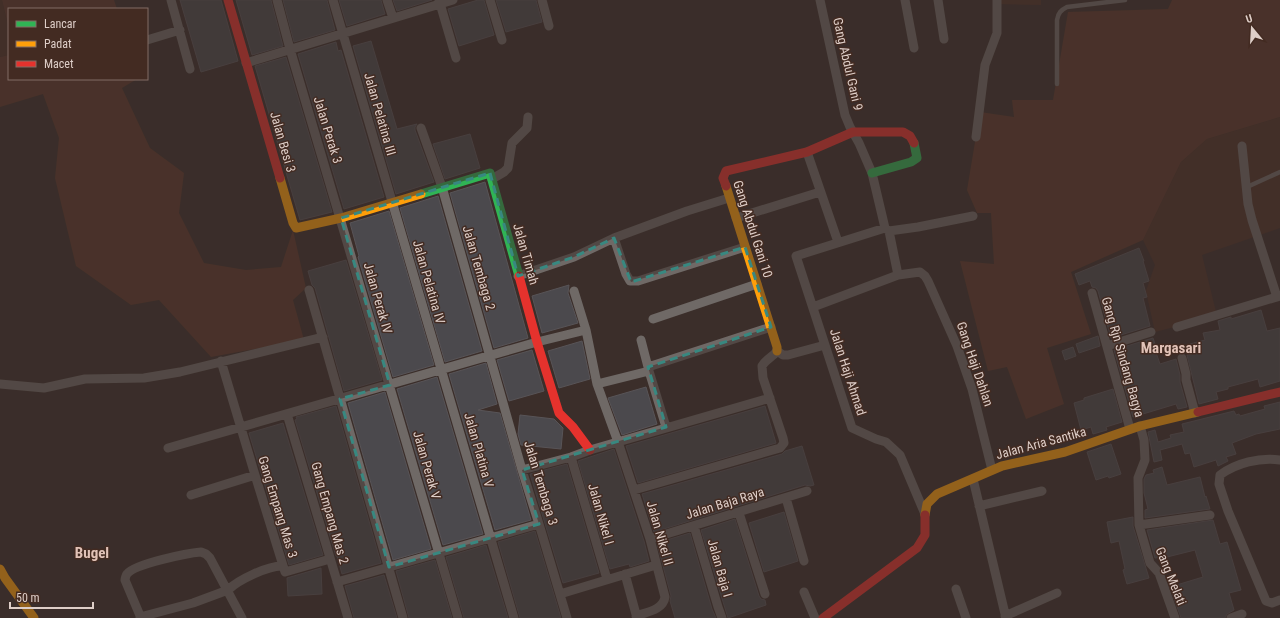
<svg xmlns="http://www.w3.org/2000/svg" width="1280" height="618" viewBox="0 0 1280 618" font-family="'Roboto Condensed',sans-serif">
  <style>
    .built { fill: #4d3127 }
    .green { fill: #5b372a }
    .building { fill: #4b494d; stroke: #585457 }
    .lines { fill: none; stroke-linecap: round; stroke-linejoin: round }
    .lane { stroke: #6f6966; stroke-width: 4.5 }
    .street { stroke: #6f6966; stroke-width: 9 }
    .fast { stroke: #30b455; stroke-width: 9 }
    .slow { stroke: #ff9f0a; stroke-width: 9 }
    .jam { stroke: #e5322d; stroke-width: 9 }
    .marked { fill: none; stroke: #388880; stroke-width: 3; stroke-dasharray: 8 5; stroke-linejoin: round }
    .labels { text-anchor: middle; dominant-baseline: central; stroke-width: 3; stroke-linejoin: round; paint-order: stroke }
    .street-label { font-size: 13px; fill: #decec8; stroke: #432b22 }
    .quarter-label { font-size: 15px; font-weight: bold; fill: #e1c2b7; stroke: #432b22 }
  </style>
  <rect width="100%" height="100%" fill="#3b2e2a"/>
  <path class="built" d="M0,0H2L9,29V55L0,57Z
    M997,0H1041V5L998,4Z
    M1280,117V228L1202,255L1217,316L1155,332L1146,291L1155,265L1143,240L1181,162L1207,139Z"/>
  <path class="green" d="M2,0H114L117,9H9V29Z
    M1172,0H1280V117L1207,139L1181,162L1143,240L1071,272L1091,334L1047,348L1064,404L1026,419L1007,367L988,371L960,261L994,264L991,213H977L967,190L980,112L1014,117L1012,100H1053L1068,12L1168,9Z
    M9,55V79H137L122,88L150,148L184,173L179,213L204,263L246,270L281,267L293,230L306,288L293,300L304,340L211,357L159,300L131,305L76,266L55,178L59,138L43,94L0,107V57Z"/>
  <path class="building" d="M180,0H221L238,61L201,72Z
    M236,0H271L283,46L252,55Z
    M283,0H327L335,30L294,42Z
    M339,0H381L385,14L347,26Z
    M393,0H432L397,11Z
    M478,0H484L494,35L459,46L448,9Z
    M496,0H536L542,22L506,32Z
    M371,41L397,129L417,124L415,127V130L434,182L396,194L353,46Z
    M336,42L338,51L341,50L384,197L344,209L298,54Z
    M286,57L332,212L300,220L255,66Z
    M470,134L480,168L445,179L433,144Z
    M485,182L528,338L494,348L450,193Z
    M438,196L482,351L445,362L400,208Z
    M389,211L434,365L393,377L358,257L359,256L350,223Z
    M1139,248L1144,261H1143L1149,281L1143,283L1147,297L1143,298L1150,326L1111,338L1098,291L1096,288L1092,287L1090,281L1079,285L1075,274Z
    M346,260L382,380L344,391L315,288L312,285L308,271Z
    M569,285L568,293L578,323L542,333L532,296Z
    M1261,310L1267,331L1280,328V381L1260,387L1258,379L1228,387V389L1216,392L1218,399L1199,404L1187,355L1192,354L1190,344L1205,340L1203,333L1220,330L1218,321L1231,317V319Z
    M1098,336L1100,346L1079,353L1076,344Z
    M1153,338L1155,344H1153L1160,364L1176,359L1180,375V382L1187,407L1178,409L1176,404L1133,417L1114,350Z
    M582,341L590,379L559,388L548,351Z
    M1073,347L1076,356L1065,360L1062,351Z
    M532,350L544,391L509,401L497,360Z
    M486,363L497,404L478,410L500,413L531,520L495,530L449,374Z
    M437,377L483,534L443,545L397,389Z
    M646,387L657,424L622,435L608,398Z
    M1113,389L1122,422L1106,427L1107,430L1093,434L1091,427L1081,430L1074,403L1084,400V398Z
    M385,392L431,549L393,560L348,403Z
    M1280,402V429L1256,434L1232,443L1236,454L1226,457L1228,461L1218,466L1216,460L1194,467L1190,453L1185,454L1182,444L1160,450L1162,460L1154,462L1148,432L1155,430L1158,442L1171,438L1170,435L1184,432L1182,424L1234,411L1236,415L1239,414L1240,416L1265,409L1264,406Z
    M336,406L381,563L342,574L337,556H336L295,420L297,419L296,417Z
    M765,406L776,443L638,483L626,446Z
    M520,415L554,419L563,428L561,449L521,445L518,434Z
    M283,423L323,555L289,565L249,433Z
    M1111,444L1121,474L1109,478L1108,476L1096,480L1087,452Z
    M802,446L814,485L810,486L805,485L654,532L642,494L782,454L785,451Z
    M614,449L644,541L649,561L630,567L629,564L610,569L578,461Z
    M567,464L599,573L563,583L530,474Z
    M1162,467L1167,485L1200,477L1205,497L1206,496L1210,509L1145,518V510L1148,509L1144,493V479L1146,475L1154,473L1153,470Z
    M784,512L798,561L764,572L749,523Z
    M1133,517V526L1149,578L1127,584L1123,570L1125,569L1119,541L1111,543L1107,522Z
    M735,519L759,596L761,599L765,600L766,605L728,618L701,530Z
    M1213,520L1220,544L1227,542L1241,590L1229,593L1234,610L1227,614L1225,618H1181L1170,587L1203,577L1195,550L1163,558V557L1155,558L1147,530Z
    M535,531L561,618H520L498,542Z
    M690,533L712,609L716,618H675L670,601L671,596L657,543Z
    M486,545L508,618H464L446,557Z
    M435,560L452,618H409L396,571Z
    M321,568L322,594L288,596L287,578Z
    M384,575L397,618H354L345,586Z"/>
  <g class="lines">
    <path class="lane" d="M1057,84V20C1058,13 1061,10 1067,7L1125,0
      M1247,187L1280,172"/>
    <path class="street" d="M171,0L190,69
      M277,0L290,49L458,618
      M333,0L514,618
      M387,0L393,18
      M439,0L456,58
      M490,0L502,40
      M542,0L549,26
      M820,0L845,115L850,127L859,143L872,173L885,228L889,231L918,227L973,216
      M905,0L914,48
      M938,0L944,39
      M147,40L180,30
      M246,63L453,0
      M421,128L442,187L522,470L539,524L567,618
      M976,137L985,65L997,33V0
      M1242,146L1248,204L1252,220L1277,297
      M807,152L838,242
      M492,179L504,172L508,168L512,143L527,128L528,117
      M736,218L820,192
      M885,228L796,256L852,428L876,439L886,442L900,455L925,514
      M614,238L626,274L630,281H638L745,247
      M898,275L920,272L925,276L928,281L957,346L972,389L992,470
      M518,276L574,257L614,238L687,211L729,198
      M309,290L403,618
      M574,291L586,330L597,384L618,442L650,539L665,597C663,610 647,612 636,616
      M1092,293L1130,429
      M813,307L898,275L889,231
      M653,319L757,284
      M1177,327L1280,296
      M641,340L649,371L666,427
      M1107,346L1151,332
      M1182,358L1186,374V380L1195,413
      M221,361L255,475L285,572L330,559
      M648,367L771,327
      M0,384L44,388L85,379L144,378L180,372L323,337
      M597,384L649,371
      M287,414L348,618
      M1140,426L1144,440L1145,460L1138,478L1139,525L1150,563L1159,573L1175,618
      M168,448L537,342L586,330
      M571,457L607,579
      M1280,460C1260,457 1236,463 1220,475L1219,484L1228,511L1266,601L1272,603L1280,600
      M522,470L571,457L590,450L770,398
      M973,479L1006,618
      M634,490L780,448L784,443L783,438L763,378L762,366C766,359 773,357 777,351L783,355H788L825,345
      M191,495L255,475
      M786,498L804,561
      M979,506L1042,491
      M739,513L765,594
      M1139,525L1210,515
      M694,526L718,607L722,618
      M650,539L807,491
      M625,574L637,618
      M337,582L539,524
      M956,589L966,618
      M804,592L815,618
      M560,594L656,565
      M1005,616L1057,593
      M140,617L193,603L228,590C238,580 269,565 283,566
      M141,618L125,580C125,579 126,575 127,574C134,564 188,553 201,552L206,554L210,558L242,618
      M1231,618L1242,614"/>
    <path class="fast" d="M872,173L911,162L917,158L914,143
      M421,194L490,173L519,276"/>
    <path class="slow" d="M280,178L293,223L296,228L341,218L421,194
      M726,186L777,347V351
      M925,515L927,504L937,494L1002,466L1065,452L1140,426L1198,412
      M0,569L5,578L34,618"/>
    <path class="jam" d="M228,0L280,178
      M726,186L723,178L726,171L807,152L853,132H903L910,136L914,143
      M519,276L537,342L559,413L573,427L590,450
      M1198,412L1280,392
      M823,618L917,548L925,535V515"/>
  </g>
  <path d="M0 0H1280V618H0ZM490,173L518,276L574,257L614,238L631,282L745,247L771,327L648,367L666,427L522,470L539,524L389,567L340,399L390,385L341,218Z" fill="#3b2e2a" fill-opacity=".55" fill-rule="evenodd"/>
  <path class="marked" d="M490,173L518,276L574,257L614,238L631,282L745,247L771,327L648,367L666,427L522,470L539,524L389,567L340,399L390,385L341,218Z"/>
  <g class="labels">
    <g class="street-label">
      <text transform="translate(848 64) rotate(77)">Gang Abdul Gani 9</text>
      <text transform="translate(380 114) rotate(74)">Jalan Pelatina III</text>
      <text transform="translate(328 130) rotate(73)">Jalan Perak 3</text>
      <text transform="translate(283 142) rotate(74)">Jalan Besi 3</text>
      <text transform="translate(753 229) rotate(72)">Gang Abdul Gani 10</text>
      <text transform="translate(526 254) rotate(74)">Jalan Timah</text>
      <text transform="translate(479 268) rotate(74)">Jalan Tembaga 2</text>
      <text transform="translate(429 282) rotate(74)">Jalan Pelatina IV</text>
      <text transform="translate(378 298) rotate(74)">Jalan Perak IV</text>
      <text transform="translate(1123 357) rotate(74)">Gang Rjn Sindang Bagya</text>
      <text transform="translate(975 364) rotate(71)">Gang Haji Dahlan</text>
      <text transform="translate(848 372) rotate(72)">Jalan Haji Ahmad</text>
      <text transform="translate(1041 443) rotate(-15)">Jalan Aria Santika</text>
      <text transform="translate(479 450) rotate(74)">Jalan Platina V</text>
      <text transform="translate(427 465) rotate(74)">Jalan Perak V</text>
      <text transform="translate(541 483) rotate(73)">Jalan Tembaga 3</text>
      <text transform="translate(725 503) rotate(-17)">Jalan Baja Raya</text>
      <text transform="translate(278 507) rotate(73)">Gang Empang Mas 3</text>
      <text transform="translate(330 513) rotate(74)">Gang Empang Mas 2</text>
      <text transform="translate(601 514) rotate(74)">Jalan Nikel I</text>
      <text transform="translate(660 533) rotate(74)">Jalan Nikel II</text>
      <text transform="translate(720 568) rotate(74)">Jalan Baja I</text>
      <text transform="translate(1171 576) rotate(68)">Gang Melati</text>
    </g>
    <g class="quarter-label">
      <text x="1171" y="348">Margasari</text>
      <text x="92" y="553">Bugel</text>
    </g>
  </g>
  <rect x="8" y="8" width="140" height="72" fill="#432b22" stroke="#816c64"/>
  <rect x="16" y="21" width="20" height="6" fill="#30b455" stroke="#816c64"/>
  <text x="44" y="28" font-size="12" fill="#decec8">Lancar</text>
  <rect x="16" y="41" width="20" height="6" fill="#ff9f0a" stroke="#816c64"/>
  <text x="44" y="48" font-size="12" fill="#decec8">Padat</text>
  <rect x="16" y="61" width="20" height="6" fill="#e5322d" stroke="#816c64"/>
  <text x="44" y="68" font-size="12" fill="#decec8">Macet</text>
  <g transform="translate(1252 28) rotate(342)" stroke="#432b22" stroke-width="3" paint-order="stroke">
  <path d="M0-3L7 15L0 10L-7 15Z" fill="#decec8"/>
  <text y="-6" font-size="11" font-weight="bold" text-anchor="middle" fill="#decec8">U</text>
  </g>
  <path d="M10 602v6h83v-6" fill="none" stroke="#decec8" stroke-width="2"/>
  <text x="16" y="602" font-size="12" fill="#decec8" stroke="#432b22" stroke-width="3" paint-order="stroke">50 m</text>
</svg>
